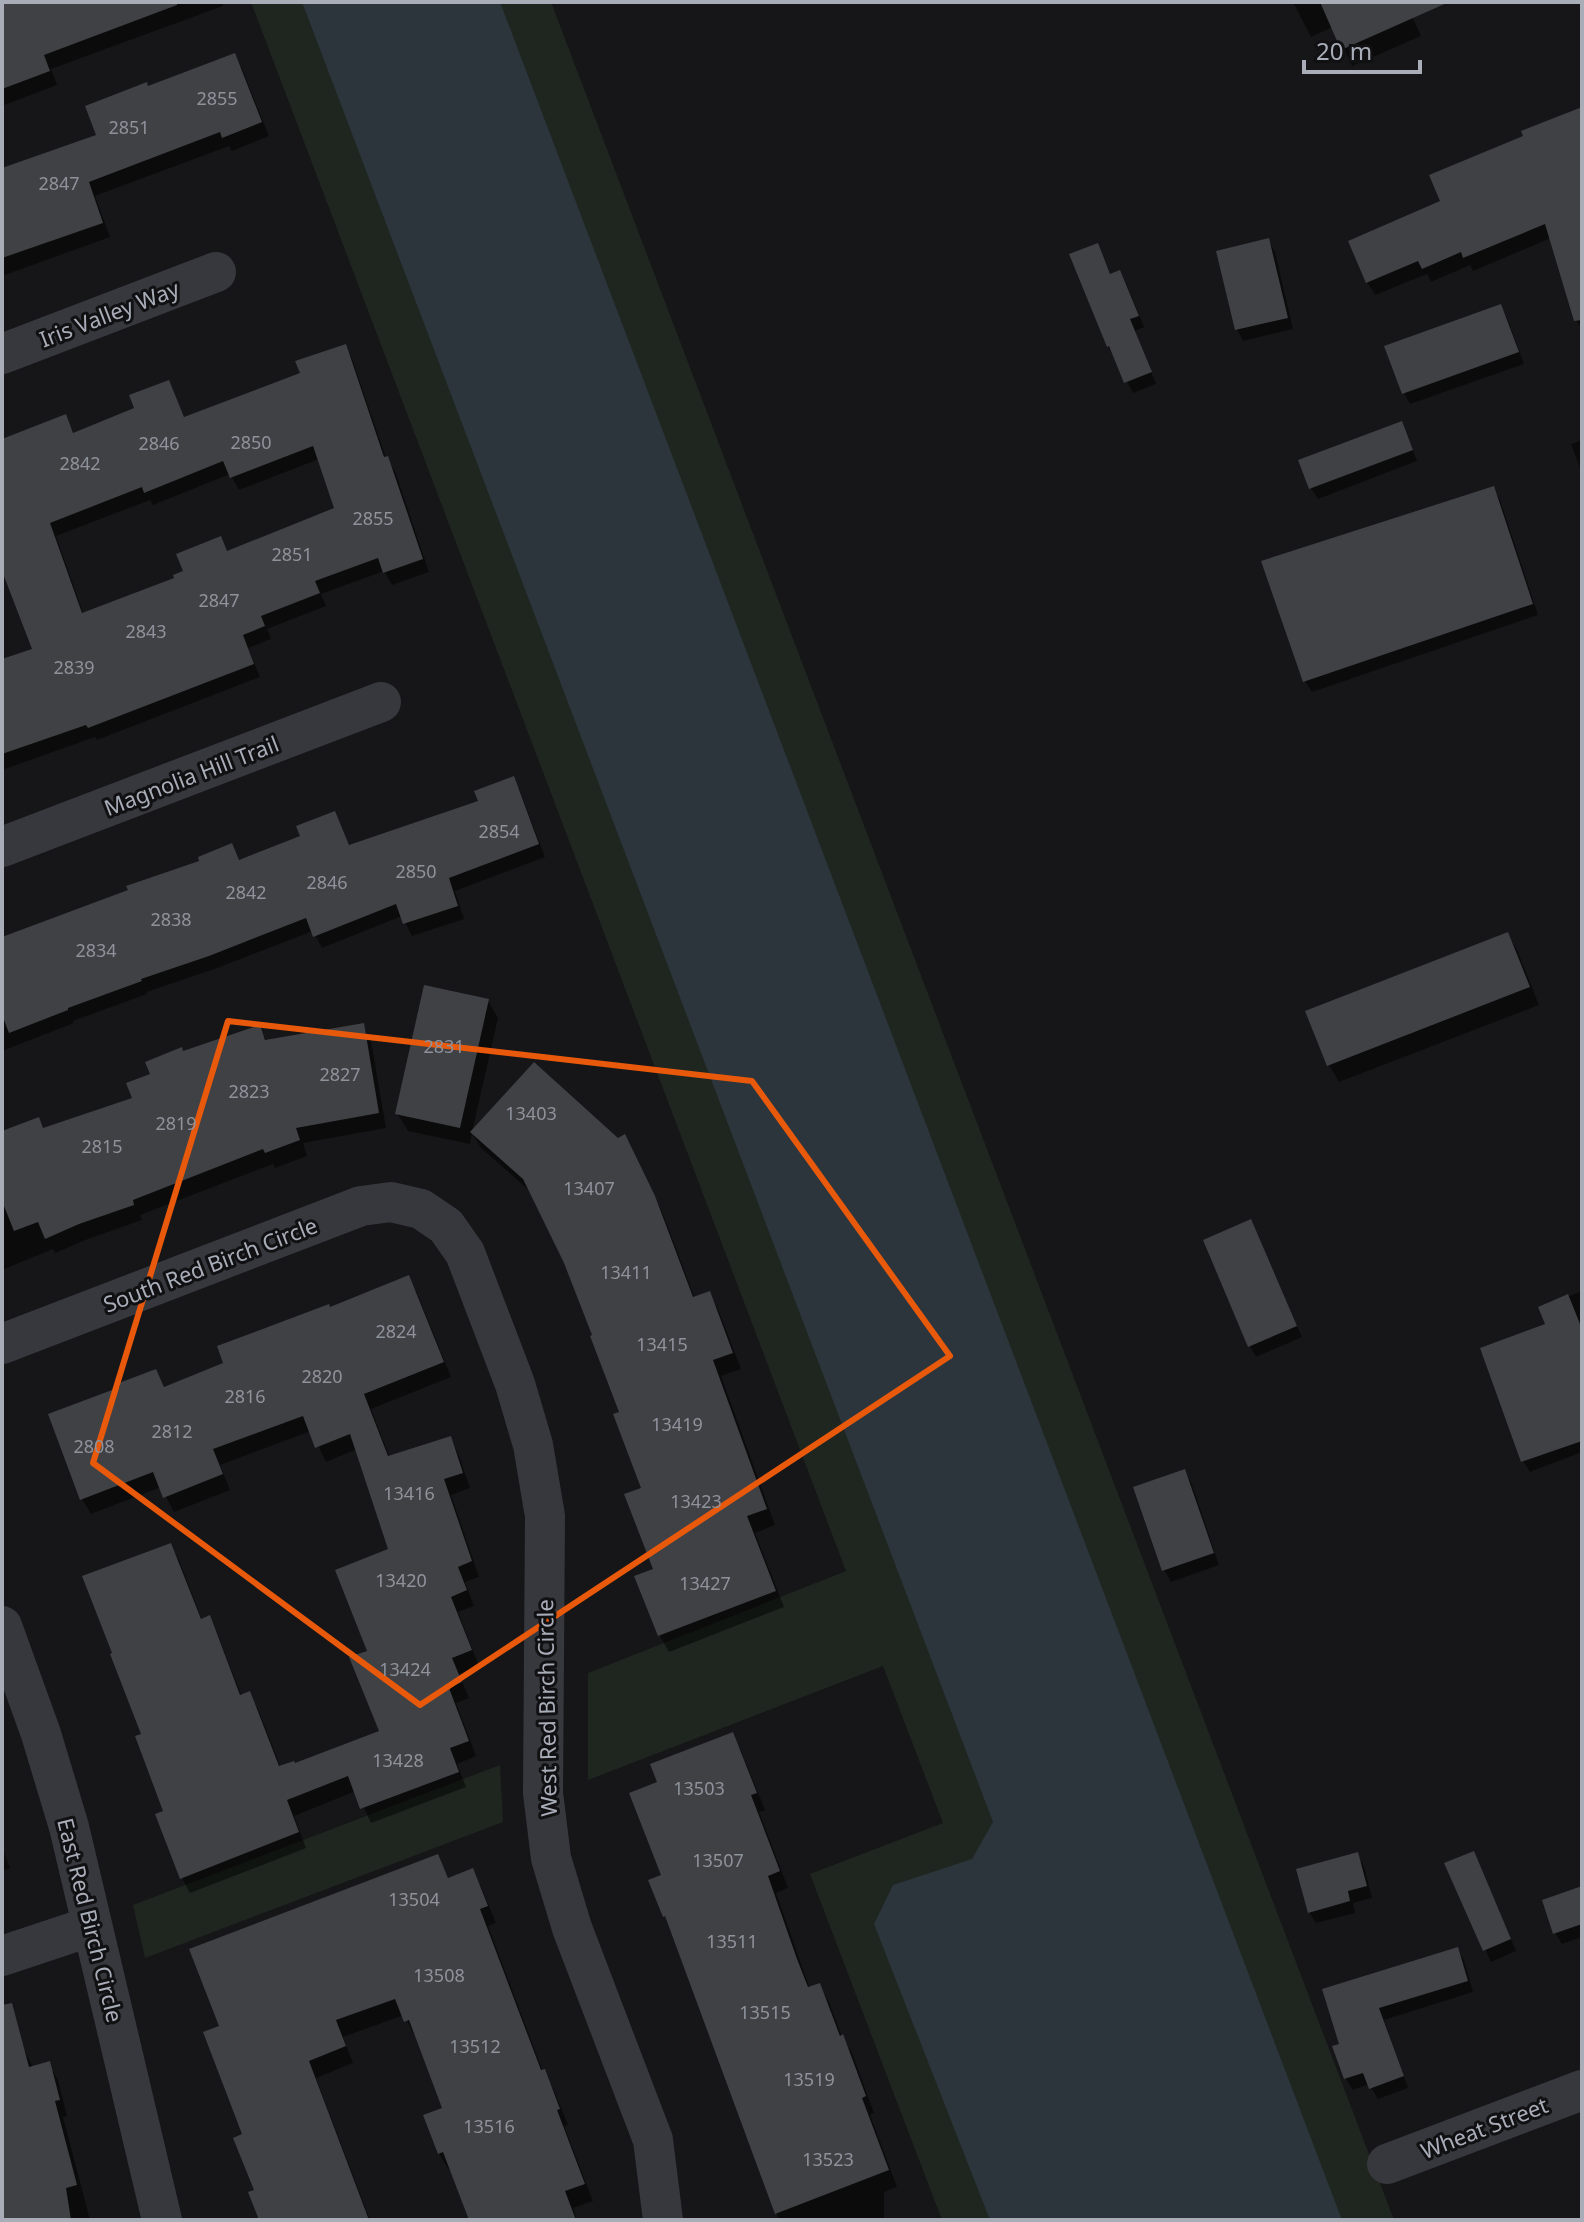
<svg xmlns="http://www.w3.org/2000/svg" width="1584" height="2222" viewBox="0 0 1584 2222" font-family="'Noto Sans',sans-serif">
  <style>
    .green { fill: #1e261f }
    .water { fill: #2c353c }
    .shadow { fill: #0007; fill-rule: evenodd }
    .building { fill: #404145; fill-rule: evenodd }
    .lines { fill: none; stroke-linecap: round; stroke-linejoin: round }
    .minor { stroke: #37383d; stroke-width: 40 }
    .marked { fill: none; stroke: #e8590c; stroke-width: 6; stroke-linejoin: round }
    .labels { text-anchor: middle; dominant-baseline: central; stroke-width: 6; stroke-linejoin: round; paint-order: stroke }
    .number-label { font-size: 18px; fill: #8e929b }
    .street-label { font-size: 22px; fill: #a8adb8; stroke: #111113 }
  </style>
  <rect width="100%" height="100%" fill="#161618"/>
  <path class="green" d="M251,2H551L1394,2220H942L810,1874L943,1823L883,1666L588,1780V1673L846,1571Z
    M500,1765L503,1822L145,1958L133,1905Z"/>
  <path class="water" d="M302,2H500L1342,2220H990L874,1924L893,1885L972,1859L993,1822Z"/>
  <path class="shadow" d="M2,2H222L223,6L51,69L57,85L2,106Z
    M1293,2H1439L1411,14L1421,36L1352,66L1333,27L1311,37Z
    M234,55L242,69L269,136L232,151L229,146L95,196L110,237L2,276V168L99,136L148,89Z
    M1582,110V330L1575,318L1551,238L1473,271L1470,265L1431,282L1427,274L1375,295L1367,282L1442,202L1525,137Z
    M1268,240L1275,252L1293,329L1243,341L1237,329Z
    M1097,245L1111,276L1119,272L1126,283L1144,327L1135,331L1156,384L1133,393L1108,346Z
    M1501,306L1507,318L1524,364L1410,404L1404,393Z
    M345,346L352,359L386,458L395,471L429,572L392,585L384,571L321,594L326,606L267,629L271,639L248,648L260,677L97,740L95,737L2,770V661L35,650L2,563V442L65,416L74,434L137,409L169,382L185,419L302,374ZM319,459L336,509L228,552L220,538L177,579L83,613L56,536L150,500L153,505L230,474L239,490Z
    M1407,435L1417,461L1318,499L1311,488Z
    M1582,440V473L1571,444Z
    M1493,488L1500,500L1538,615L1312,692L1305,681Z
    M513,779L520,791L545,857L455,891L464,919L412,936L402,916L322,948L313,931L217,968L147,992V994L73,1021L74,1023L2,1051V939L202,862L231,845L240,862L303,838L334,813L350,847L481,803Z
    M1508,934L1518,952L1539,1005L1339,1082L1329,1065Z
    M488,1001L498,1018L472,1132L633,1153L663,1214L695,1299L709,1293L718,1309L741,1369L721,1376L775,1525L755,1533L784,1607L669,1652L660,1636L637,1577L655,1570L644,1489L621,1413L566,1262L532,1193L481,1148L472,1133L470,1144L408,1131L397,1113Z
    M362,1026L371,1041L386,1128L303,1143L307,1156L275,1168L273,1164L140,1215L142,1220L88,1239L55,1253L53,1249L2,1270V1133L44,1130L135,1099L153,1075L183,1053L259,1027L267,1042Z
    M1251,1222L1302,1337L1256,1357L1250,1346Z
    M408,1278L417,1293L451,1377L371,1409L390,1458L450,1438L458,1453L470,1488L451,1495L479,1577L465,1582L474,1606L458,1612L479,1666L459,1674L469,1698L456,1703L476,1756L457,1764L466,1787L371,1823L356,1791L294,1816L306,1848L190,1893L182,1878L166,1812L143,1735L170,1545L179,1560L202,1620L209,1618L217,1633L242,1697L249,1694L258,1709L281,1768L295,1765L382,1732L369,1652L391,1550L357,1449L326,1462L311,1431L220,1465L230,1490L174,1512L161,1487L91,1514L82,1499L123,1388L156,1371L165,1388L226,1364L329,1309Z
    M1582,1291V1452L1530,1472L1523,1461L1548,1325L1540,1308Z
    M1184,1471L1191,1482L1219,1565L1171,1582L1164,1570Z
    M732,1734L741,1751L765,1810L759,1812L788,1888L776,1893L806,1978L810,1989L819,1985L829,2002L842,2037L852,2053L874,2113L870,2115L897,2187L884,2192V2220H779L672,1929L651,1881L663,1876L660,1784Z
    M2,1847L10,1868L2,1871Z
    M1357,1855L1364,1866L1372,1898L1353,1903L1355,1913L1316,1923L1309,1912Z
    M437,1856L449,1879L472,1871L481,1887L496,1923L488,1926L543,2072L553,2088L568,2125L564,2126L593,2201L573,2208L577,2220H471L452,2169L449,2170L439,2154L425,2116L444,2109L416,2038L404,2015L343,2037L353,2063L316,2078L370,2220H261L221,2027Z
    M1447,1864L1479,1865L1516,1951L1491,1962Z
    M1582,1888V1937L1562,1944L1555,1933Z
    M1457,1949L1464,1960L1473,1992L1384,2020L1408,2088L1378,2099L1369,2084L1353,2090L1346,2079L1335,2047L1342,2045L1324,1990Z
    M22,2045L33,2068L49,2064L58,2080L67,2116L63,2117L90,2220H2V2050Z"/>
  <path class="building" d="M2,2H177V5L44,55L50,71L2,89Z
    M1320,2H1449L1341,50Z
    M235,53L262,122L222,138L220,132L89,182L103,223L2,258V168L96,135L85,106L147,82L148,86Z
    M1582,107V320L1574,321L1545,224L1463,258L1461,252L1422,269L1418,261L1366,283L1348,241L1440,201L1429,175L1523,136L1521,131Z
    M1269,238L1288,318L1235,330L1216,251Z
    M1098,243L1110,274L1120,270L1139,316L1130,319L1152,372L1124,383L1109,346L1107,347L1069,254Z
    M1501,304L1519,352L1402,394L1384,346Z
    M346,344L384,457L388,456L423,559L383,573L378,558L315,581L320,593L261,616L265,626L243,635L254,664L88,728L86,725L2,754V659L32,649L2,571V439L66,414L73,433L134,408L129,395L169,380L184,417L300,373L295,361ZM313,446L334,508L227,551L221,536L176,554L183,571L173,575L174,578L82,613L50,523L142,487L144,493L223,461L230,478Z
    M1402,421L1413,450L1309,489L1298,460Z
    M1494,486L1533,604L1303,682L1261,561Z
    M514,776L539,844L449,878L458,906L403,924L396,904L313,937L306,918L209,956L141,979L142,981L68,1008V1010L9,1033L2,1015V937L128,890L126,886L199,861L198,857L232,843L239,860L300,836L296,826L335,811L349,845L478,801L474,791Z
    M1508,932L1530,987L1327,1066L1305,1011Z
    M424,985L489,999L460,1128L395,1114Z
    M364,1023L379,1113L296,1128L300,1140L265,1153L263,1149L133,1200L134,1205L79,1224L45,1239L38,1222L14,1231L2,1201V1131L39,1117L43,1128L132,1098L126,1083L150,1074L145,1062L182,1047L183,1051L260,1025L265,1040Z
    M534,1062L618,1138L625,1134L655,1196L693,1297L710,1291L733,1353L713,1360L767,1509L747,1516L776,1591L658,1636L634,1576L653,1569L624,1494L641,1488L613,1414L619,1412L590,1336L592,1335L564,1263L523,1179L470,1132Z
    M1251,1219L1297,1326L1248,1347L1203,1240Z
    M409,1275L444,1362L364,1394L388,1456L451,1436L463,1473L444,1479L472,1561L458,1567L467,1590L451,1597L472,1650L452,1658L462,1682L449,1688L469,1741L450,1748L459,1772L360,1809L348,1776L287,1800L299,1832L180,1879L155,1814L163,1811L135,1736L141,1734L110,1654L112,1653L82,1576L171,1543L201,1619L210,1615L240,1695L250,1691L279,1766L294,1761L295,1763L379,1731L349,1657L367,1651L335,1570L388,1549L350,1434L315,1448L303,1416L213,1449L223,1474L163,1498L153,1472L80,1500L48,1414L120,1387L119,1383L156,1369L164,1387L223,1363L217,1346L329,1304L330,1307Z
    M1568,1294L1582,1329V1441L1521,1462L1480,1348L1545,1324L1538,1307Z
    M1185,1469L1214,1553L1162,1571L1133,1487Z
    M733,1732L757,1793L751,1795L780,1871L768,1876L797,1959L808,1987L820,1983L840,2036L843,2034L866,2096L862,2098L889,2170L775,2214L665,1916L663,1917L648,1880L661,1875L629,1793L657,1782L650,1764Z
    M1474,1851L1511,1939L1483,1951L1444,1863Z
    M1358,1852L1367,1886L1348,1891L1350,1901L1308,1913L1296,1869Z
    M438,1854L448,1878L473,1868L488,1906L480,1909L541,2070L545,2069L560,2109L557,2110L585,2184L565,2191L576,2220H469L443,2152L438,2154L423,2115L442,2108L409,2020L404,2022L395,1999L336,2020L346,2046L309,2061L369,2220H259L248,2192L254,2190L233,2138L242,2134L203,2032L219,2026L189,1949Z
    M1582,1886V1924L1553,1934L1542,1900Z
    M1458,1947L1468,1981L1379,2008L1404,2076L1369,2089L1363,2073L1344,2079L1332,2046L1339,2044L1322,1989Z
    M12,2003L29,2067L50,2061L60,2100L55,2101L77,2185L66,2188L71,2220H2V2005Z"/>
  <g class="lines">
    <path class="minor" d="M2,354L216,272
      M2,847L381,702
      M2,1344L361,1206L391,1202L421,1209L446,1226L465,1253L515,1384L533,1445L545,1516L543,1793L551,1858L572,1928L653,2140L663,2220
      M2,1626L41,1734L69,1827L162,2220
      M2,1956L92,1926
      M1387,2164L1582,2090"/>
  </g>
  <path class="marked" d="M228,1021L752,1081L950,1356L420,1705L93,1463Z"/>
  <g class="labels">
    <g class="number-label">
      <text x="217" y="98">2855</text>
      <text x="129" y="127">2851</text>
      <text x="59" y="183">2847</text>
      <text x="251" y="442">2850</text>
      <text x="159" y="443">2846</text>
      <text x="80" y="463">2842</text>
      <text x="373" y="518">2855</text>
      <text x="292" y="554">2851</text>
      <text x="219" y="600">2847</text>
      <text x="146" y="631">2843</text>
      <text x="74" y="667">2839</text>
      <text x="499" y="831">2854</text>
      <text x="416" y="871">2850</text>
      <text x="327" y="882">2846</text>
      <text x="246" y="892">2842</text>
      <text x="171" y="919">2838</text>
      <text x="96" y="950">2834</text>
      <text x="444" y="1046">2831</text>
      <text x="340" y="1074">2827</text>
      <text x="249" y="1091">2823</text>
      <text x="531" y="1113">13403</text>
      <text x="176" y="1123">2819</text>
      <text x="102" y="1146">2815</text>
      <text x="589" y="1188">13407</text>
      <text x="626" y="1272">13411</text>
      <text x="396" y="1331">2824</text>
      <text x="662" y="1344">13415</text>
      <text x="322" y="1376">2820</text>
      <text x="245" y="1396">2816</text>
      <text x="677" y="1424">13419</text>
      <text x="172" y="1431">2812</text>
      <text x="94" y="1446">2808</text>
      <text x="409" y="1493">13416</text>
      <text x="696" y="1501">13423</text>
      <text x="401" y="1580">13420</text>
      <text x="705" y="1583">13427</text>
      <text x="405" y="1669">13424</text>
      <text x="398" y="1760">13428</text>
      <text x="699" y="1788">13503</text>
      <text x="718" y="1860">13507</text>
      <text x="414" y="1899">13504</text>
      <text x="732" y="1941">13511</text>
      <text x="439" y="1975">13508</text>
      <text x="765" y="2012">13515</text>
      <text x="475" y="2046">13512</text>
      <text x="809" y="2079">13519</text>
      <text x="489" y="2126">13516</text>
      <text x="828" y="2159">13523</text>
    </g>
    <g class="street-label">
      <text transform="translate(109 313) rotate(-21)">Iris Valley Way</text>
      <text transform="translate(191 775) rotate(-21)">Magnolia Hill Trail</text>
      <text transform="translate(210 1264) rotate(-21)">South Red Birch Circle</text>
      <text transform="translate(546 1708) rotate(-91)">West Red Birch Circle</text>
      <text transform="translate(91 1920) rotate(76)">East Red Birch Circle</text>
      <text transform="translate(1484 2127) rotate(-21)">Wheat Street</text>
    </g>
  </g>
  <rect width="1584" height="2222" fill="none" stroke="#a8adb8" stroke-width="8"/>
  <path d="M1304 60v12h116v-12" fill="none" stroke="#a8adb8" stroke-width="4"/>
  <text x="1316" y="60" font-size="24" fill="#a8adb8" stroke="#111113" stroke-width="6" paint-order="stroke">20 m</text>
</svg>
